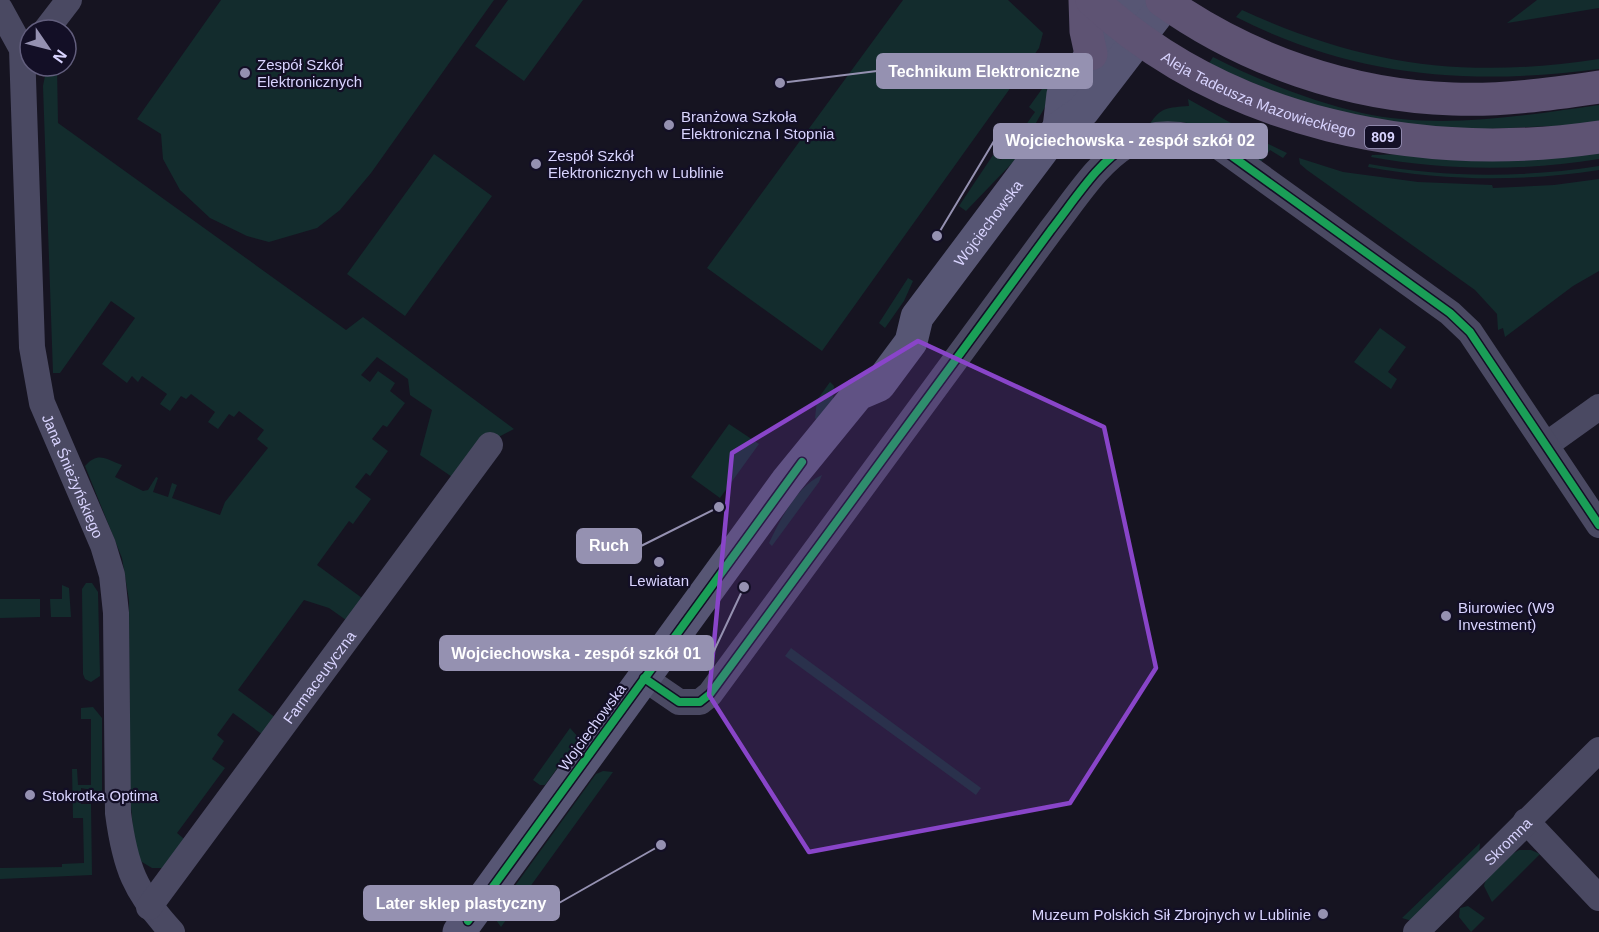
<svg xmlns="http://www.w3.org/2000/svg" width="1599" height="932" viewBox="0 0 1599 932" font-family="Arial,sans-serif">
  <style>
    .green { fill: #132c2d }
    .lines { fill: none; stroke-linecap: round; stroke-linejoin: round }
    .street { stroke: #4a4962; stroke-width: 26 }
    .secondary { stroke: #575674; stroke-width: 33 }
    .primary { stroke: #5e5373; stroke-width: 33 }
    .cycleway-casing { stroke: #130f26; stroke-width: 11 }
    .cycleway { stroke: #1a9f57; stroke-width: 8 }
    .marked { fill: #8945c9; fill-opacity: 0.2; stroke: #8945c9; stroke-width: 4.5; stroke-linejoin: round }
    .poi-dot { fill: #9591b1; stroke: #130f26; stroke-width: 2 }
    .labels { text-anchor: middle; dominant-baseline: central; stroke-width: 4.5; stroke-linejoin: round; paint-order: stroke }
    .shield { fill: #130f26; stroke: #9e99be; stroke-width: 1.5 }
    .shield-label { font-size: 14px; font-weight: bold; fill: #d9d4ff }
    .poi-label { font-size: 15px; fill: #d9d4ff; stroke: #130f26; text-anchor: start }
    .street-label { font-size: 15px; fill: #d9d4ff; stroke: #130f26 }
    .leader { fill: none; stroke: #9591b1; stroke-width: 2 }
    .callout-dot { fill: #9591b1; stroke: #130f26; stroke-width: 2 }
    .callout { fill: #9591b1; stroke: #9591b1; stroke-width: 2 }
    .callout-label { font-size: 16px; text-anchor: middle; font-weight: bold; fill: #fff }
  </style>
  <rect width="100%" height="100%" fill="#161421"/>
  <path class="green" d="M221,0H494L371,173L340,210L317,228L269,242L247,236L210,218L180,190L163,159L161,134L137,119Z
    M508,0H583L524,81L475,46Z
    M903,0H1008L1043,33L1039,48L822,351L707,268Z
    M1537,0H1599V8L1507,23Z
    M1242,10C1365,66 1466,79 1599,59V69C1470,86 1354,77 1236,17Z
    M1213,57C1260,81 1310,101 1362,113C1439,130 1522,116 1599,105V124L1441,131L1318,109L1208,65Z
    M1060,64L1067,68L1015,160L966,211L959,206L993,155L1001,160L1035,112L1029,107Z
    M47,66H57L58,123L346,330L363,317L514,429L487,443L458,481L420,455L432,410L410,395L408,379L377,357L361,375L370,382L378,371L395,383L390,391L405,403L387,427L383,425L372,439L388,451L370,476L366,473L355,487L371,499L353,524L349,521L317,565L362,598L346,620L329,608L304,600L238,690L276,718L263,735L233,713L217,735L224,741L212,759L225,768L177,833L189,843L163,868H152L142,862L135,853L130,795L129,600L122,558L85,466C98,451 106,459 122,465L115,477L143,491L148,490L156,477L158,478L153,492L168,497L172,483L177,485L172,498L220,515L225,502L268,448L257,439L264,430L239,411L234,417L229,414L218,429L208,422L215,412L191,394L186,399L181,396L170,411L160,404L167,394L142,376L138,382L132,376L127,383L102,364L135,318L111,301L60,373H53L43,86Z
    M1188,99L1240,128L1241,136L1238,140L1213,129L1182,122L1149,125C1162,106 1167,108 1189,106Z
    M1253,137L1256,138L1287,153L1283,158L1270,150L1261,162L1245,150L1246,142Z
    M1599,149V159C1523,171 1447,171 1371,157L1372,155Z
    M434,154L492,196L405,316L347,274Z
    M1299,158L1343,172L1418,182L1492,185L1493,188L1554,185L1599,179V271L1573,286L1505,337L1503,328L1498,330L1497,314L1475,290L1307,170L1300,164Z
    M1369,164C1446,178 1522,178 1599,166V170C1522,182 1445,181 1368,167Z
    M908,278L913,281L904,301L885,328L879,323Z
    M1380,328L1406,347L1388,372L1397,379L1391,389L1354,362Z
    M830,382L834,386L833,400L818,421L815,418L817,400Z
    M729,424L759,444L720,498L691,477Z
    M822,475L819,482L772,546L769,543C781,518 797,486 822,475Z
    M86,583H92L98,592L100,676L91,682L85,679L83,674L82,589Z
    M62,585L69,588L71,617H51L50,599H62Z
    M0,599H40V617L0,618Z
    M791,648L981,788L976,795L785,656Z
    M93,707L102,718V792L81,788V804H91L92,875L0,879V868L62,867V864L84,863L83,818H73L72,769H77L78,785H91V719H81V708Z
    M570,728L579,738L545,785H540L533,780Z
    M603,771L613,772L501,927L496,920L499,908L596,774Z
    M1480,843L1479,854L1412,921L1402,918Z
    M1519,850H1531L1540,854L1492,902L1484,886C1487,872 1506,857 1519,850Z
    M1468,906L1485,918L1471,932L1459,917L1460,908Z"/>
  <g class="lines">
    <g class="street">
      <path id="s1" d="M0,9L22,49L32,347L42,403L103,545L112,575L116,613L118,813C125,867 135,892 172,932"/>
      <path d="M46,30L69,0"/>
      <path d="M1546,445L1599,407"/>
      <path d="M644,678L679,702H700L710,694L1051,230C1099,168 1129,108 1218,146L1450,313L1470,332L1599,525"/>
      <path d="M1526,821L1599,898"/>
      <path id="s2" d="M149,907L490,445"/>
      <path id="s3" d="M1416,932L1599,750"/>
    </g>
    <g class="secondary">
      <path d="M1059,128L1063,94L1132,0"/>
      <path id="s4" d="M459,932L787,481L858,394L879,385L911,342L917,317L1059,128L1083,111L1168,0"/>
    </g>
    <g class="primary">
      <path d="M1085,0L1086,31L1091,54"/>
      <path id="s5" d="M1092,0C1227,125 1422,163 1599,137"/>
      <path d="M1162,0C1246,60 1350,96 1453,99C1501,101 1551,94 1599,87"/>
    </g>
    <defs>
      <path id="cycleway" d="M644,678L679,702H700L710,694L1051,230C1099,168 1129,108 1218,146L1450,313L1470,332L1599,525
        M468,921L802,462"/>
    </defs>
    <use href="#cycleway" class="cycleway-casing"/>
    <use href="#cycleway" class="cycleway"/>
  </g>
  <path class="marked" d="M918,341L1104,427L1156,668L1070,803L809,852L709,695L732,453Z"/>
  <g class="poi-dot">
    <circle cx="245" cy="73" r="6"/>
    <circle cx="669" cy="125" r="6"/>
    <circle cx="536" cy="164" r="6"/>
    <circle cx="659" cy="562" r="6"/>
    <circle cx="1446" cy="616" r="6"/>
    <circle cx="30" cy="795" r="6"/>
    <circle cx="1323" cy="914" r="6"/>
  </g>
  <g class="labels">
    <rect class="shield" x="1365" y="126" width="36" height="22" rx="4.5"/>
    <g class="shield-label">
      <text x="1383" y="137">809</text>
    </g>
    <g class="poi-label">
      <text x="257" y="64">Zespół Szkół<tspan x="257" dy="17">Elektronicznych</tspan></text>
      <text x="681" y="116">Branżowa Szkoła<tspan x="681" dy="17">Elektroniczna I Stopnia</tspan></text>
      <text x="548" y="155">Zespół Szkół<tspan x="548" dy="17">Elektronicznych w Lublinie</tspan></text>
      <text x="659" y="580" text-anchor="middle">Lewiatan</text>
      <text x="1458" y="607">Biurowiec (W9<tspan x="1458" dy="17">Investment)</tspan></text>
      <text x="42" y="795">Stokrotka Optima</text>
      <text x="1311" y="914" text-anchor="end">Muzeum Polskich Sił Zbrojnych w Lublinie</text>
    </g>
    <g class="street-label">
      <text stroke="none"><textPath href="#s5" startOffset="194">Aleja Tadeusza Mazowieckiego</textPath></text>
      <text stroke="none"><textPath href="#s4" startOffset="890">Wojciechowska</textPath></text>
      <text stroke="none"><textPath href="#s1" startOffset="480">Jana Śnieżyńskiego</textPath></text>
      <text stroke="none"><textPath href="#s2" startOffset="286">Farmaceutyczna</textPath></text>
      <text transform="translate(592 727) rotate(-54)">Wojciechowska</text>
      <text stroke="none"><textPath href="#s3" startOffset="129">Skromna</textPath></text>
    </g>
  </g>
  <path class="leader" d="M780 83L877 71M937 236L994 141M719 507L641 546M744 587L713 653M661 845L559 903"/>
  <g class="callout-dot">
    <circle cx="780" cy="83" r="6"/>
    <circle cx="937" cy="236" r="6"/>
    <circle cx="719" cy="507" r="6"/>
    <circle cx="744" cy="587" r="6"/>
    <circle cx="661" cy="845" r="6"/>
  </g>
  <g class="callout">
    <rect x="877" y="54" width="215" height="34" rx="6"/>
    <rect x="994" y="124" width="273" height="34" rx="6"/>
    <rect x="577" y="529" width="64" height="34" rx="6"/>
    <rect x="440" y="636" width="273" height="34" rx="6"/>
    <rect x="364" y="886" width="195" height="34" rx="6"/>
  </g>
  <g class="callout-label">
    <text x="984" y="77">Technikum Elektroniczne</text>
    <text x="1130" y="146">Wojciechowska - zespół szkół 02</text>
    <text x="609" y="551">Ruch</text>
    <text x="576" y="659">Wojciechowska - zespół szkół 01</text>
    <text x="461" y="909">Later sklep plastyczny</text>
  </g>
  <g transform="translate(48 48) rotate(125)"><circle r="28" fill="#130f26" stroke="#625e7d" stroke-width="1.5"/>
  <path d="M0-4.5L10 22L0 15L-10 22Z" fill="#9591b1"/>
  <text y="-9" font-size="16" font-weight="bold" text-anchor="middle" fill="#d9d4ff">N</text>
  </g>
</svg>
